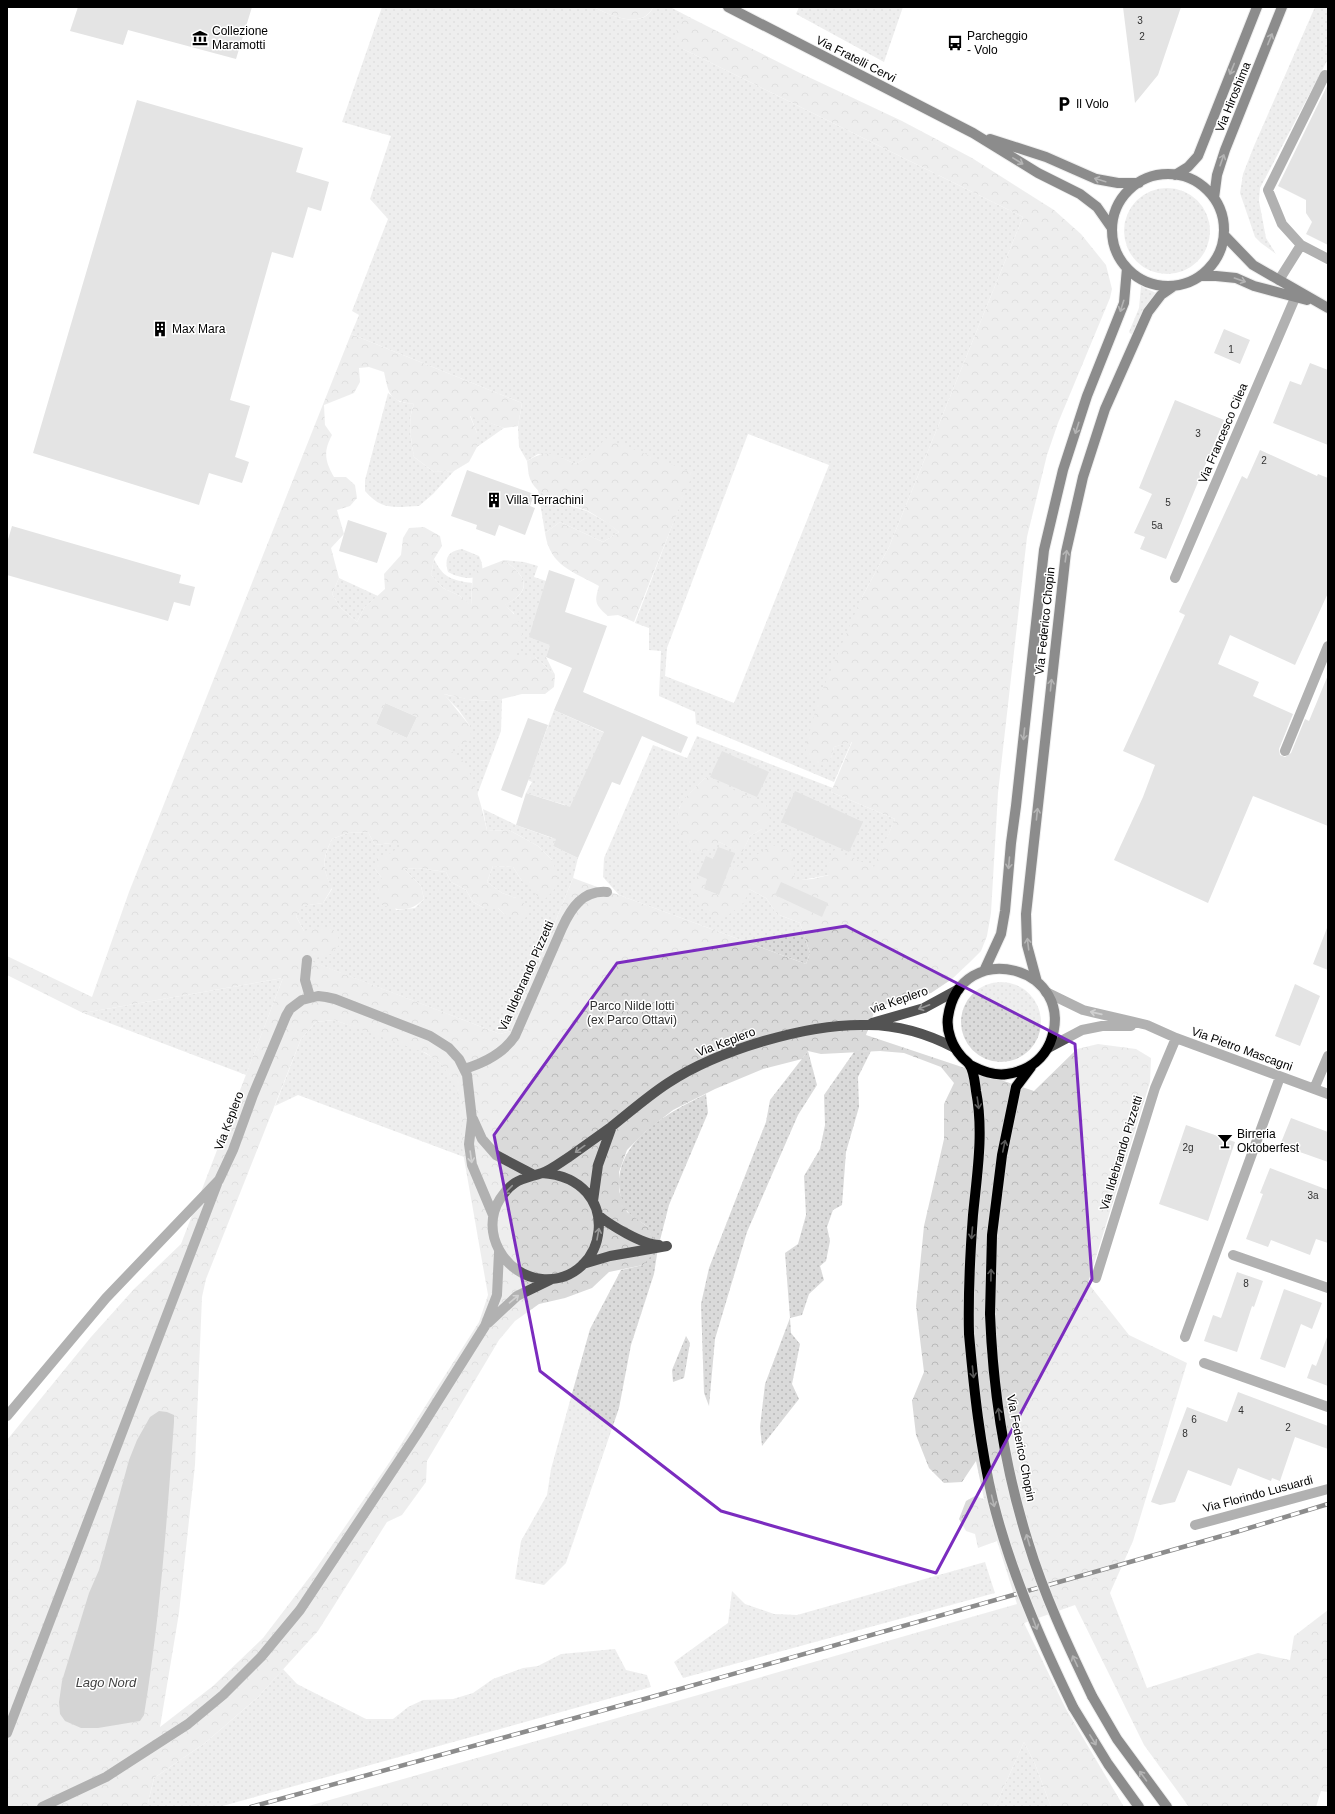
<svg xmlns="http://www.w3.org/2000/svg" width="1335" height="1814" viewBox="0 0 1335 1814" font-family="Arial,sans-serif">
  <style>
    .grass { fill: url(#grass-dots); fill-rule: evenodd }
    .forest { fill: url(#forest-crowns); fill-rule: evenodd }
    .water { fill: #a1a1a1 }
    .building { fill: #c3c3c3 }
    .lines { fill: none; stroke-linecap: round; stroke-linejoin: round }
    .major-casing { stroke: #dbdbdb; stroke-width: 12 }
    .minor { stroke: #535353; stroke-width: 10 }
    .major { stroke: #000; stroke-width: 10 }
    .rail-casing { stroke: #000; stroke-width: 4.5 }
    .rail { stroke: #fff; stroke-width: 3; stroke-dasharray: 9; stroke-linecap: butt }
    .major-bridge-casing { stroke: #dbdbdb; stroke-width: 12; stroke-linecap: butt }
    .major-bridge { stroke: #000; stroke-width: 10 }
    .oneway { stroke: #595959 }
    .oneway2 { stroke: #989898 }
    .marked { fill: none; stroke: #7b2cbf; stroke-width: 3; stroke-linejoin: round }
    .labels { text-anchor: middle; dominant-baseline: central; stroke-width: 3; stroke-linejoin: round; paint-order: stroke }
    .number-label { font-size: 10px; fill: #313131 }
    .poi-label { font-size: 12px; fill: #000; stroke: #fff; text-anchor: start }
    .street-label { font-size: 12px; fill: #000; stroke: #fff }
    .park-label { font-size: 12px; fill: #313131; stroke: #fff }
    .water-label { font-size: 13px; font-style: italic; fill: #424242; stroke: #fff }
  </style>
  <defs>
    <pattern id="grass-dots" width="8" height="8" patternUnits="userSpaceOnUse"><rect width="8" height="8" fill="#dadada"/><path d="M2 2h.1M6 6h.1" fill="none" stroke="#b9b9b9" stroke-width="1.8" stroke-linecap="round"/></pattern>
    <pattern id="forest-crowns" width="20" height="18" patternUnits="userSpaceOnUse"><rect width="20" height="18" fill="#dadada"/><path d="M2 6a3 3 0 1 1 6 0M12 15a3 3 0 1 1 6 0" fill="none" stroke="#b9b9b9"/></pattern>
  </defs>
  <rect width="100%" height="100%" fill="#fff"/>
  <path class="grass" d="M382,7H594C610,16 644,30 653,7H670L693,19L687,18L683,49L1023,217L889,547L861,599L831,758L834,747L852,741L834,782L696,724L695,712L659,696L661,651L649,650V628L635,623L692,473L601,445L591,455L576,464L564,459L538,454L527,461L519,447L518,426L522,403L351,334L359,315L352,311L388,219L370,199L391,136L342,122ZM748,434L829,465L734,703L665,676L667,648Z
    M799,7H903L884,62L796,14Z
    M1315,7H1328V59L1260,188L1259,201L1266,238L1276,254L1261,243L1255,237L1240,193L1243,174L1254,146Z
    M1124 231a43 43 0 1 1 86 0a43 43 0 1 1-86 0Z
    M1141,286L1156,293L1145,308L1133,334H1131L1129,332L1139,308Z
    M388,393L400,402L414,404C407,420 411,439 414,457L434,472L454,471L433,494L419,506C395,507 382,511 365,491V480Z
    M470,415L504,428L477,447V433Z
    M538,490L560,503L587,511L608,523L619,532L603,542L560,522L545,533Z
    M462,549L479,556C492,583 464,581 448,572C444,558 448,551 462,549Z
    M434,559C443,578 452,580 472,583L471,606L460,596L443,588L431,575Z
    M504,560L524,562L538,566L534,577L546,581L550,645L546,657L555,675L535,657L515,658L514,613L504,605C533,591 528,577 504,560Z
    M339,578L378,596L364,608L357,622L340,607L332,594Z
    M443,694C462,698 483,703 502,699L501,731L477,795C470,774 466,763 448,749L470,726L458,709Z
    M554,710L605,733L553,846L578,858L573,878L511,1031L500,1034L307,960L304,931L296,916L301,906L323,903L332,889C322,868 322,860 332,839L348,833L368,832L375,845L391,843H405L375,869L382,878L396,910L415,908L424,899L421,886L404,869L418,868L446,872L451,882L466,890L473,902L484,908H498L504,914L516,898L502,893L487,882L493,866L513,867L522,881L552,860L538,846L509,830L487,831L483,809L516,825L552,838L565,805L526,793L532,782L528,780Z
    M697,736L833,788L831,792L895,819L875,867L829,862V875L719,895L704,889L698,876V905L749,889L766,898L777,914L800,923L810,953L806,964L619,895L603,877L604,858L653,745L687,758ZM706,777L762,829L750,836L742,852L719,842L692,852L685,837L679,808L690,793Z
    M283,978L246,1075L83,1013Z
    M961 1022a40 40 0 1 1 80 0a40 40 0 1 1-80 0Z
    M334,1020C363,1030 416,1043 439,1062C450,1070 458,1089 461,1102C464,1120 460,1139 464,1157L298,1095L275,1106L301,1039L316,1022Z
    M808,1051L817,1085L798,1115L747,1232L715,1339L709,1406L704,1393L701,1304L709,1268L766,1122L770,1100Z
    M871,1051L858,1077L859,1107L846,1152L842,1205L833,1210L827,1227L830,1241L826,1261L820,1266L824,1280L809,1294L802,1315L790,1318L791,1333L800,1344L792,1384L799,1399L762,1446L760,1427L765,1384L790,1318L785,1253L798,1244L806,1215L804,1176L820,1149L825,1125L824,1095L854,1052Z
    M706,1094L708,1113L669,1205L658,1248L654,1274L631,1345L619,1408L566,1563L544,1585L515,1579L521,1541L547,1495L551,1469L590,1329L621,1270L643,1265L648,1227C642,1222 633,1218 628,1212C622,1206 619,1192 619,1184C619,1138 670,1112 706,1094Z
    M686,1336L690,1343L684,1378L673,1382L672,1370Z
    M985,1562L995,1593L683,1678L674,1662L728,1623L732,1591L745,1604L774,1614L797,1615Z
    M615,1649L626,1670L647,1675L651,1687L219,1807H147L154,1778L205,1743L257,1698L283,1669L297,1684L366,1719H393L408,1707L423,1700L453,1699L473,1693L493,1679L523,1668L538,1666L561,1654Z
    M1024,1742L1035,1764L1051,1807H993L999,1798Z"/>
  <path class="forest" d="M594,7H653C643,30 610,16 594,7Z
    M687,18L693,19L800,73L902,121L972,158L1054,210L1081,234L1106,265L1112,289L1110,298L1058,423L1047,455L1027,537L998,793L991,913L987,936L981,951L970,962L952,979L931,993L876,1007L866,1035L1034,1091L1077,1049L1098,1044L1136,1049L1151,1058L1150,1082L1088,1283L1129,1335L1187,1363L1133,1541L1110,1593L1147,1688L1258,1653L1290,1660L1294,1636L1328,1610V1792L1321,1791L1316,1807H1189L1144,1745L1075,1605L1024,1623L1066,1709L1124,1807H1051L1035,1764L1024,1742L999,1798L993,1807H305L1017,1604L997,1541L978,1548L975,1534L966,1531L959,1519L966,1501L975,1496L984,1499L976,1461L962,1482L944,1483L929,1468L916,1435L912,1401L924,1372L916,1306L924,1226L944,1139V1104L954,1083L941,1067L904,1053L880,1051L821,1054L808,1051L802,1059L763,1069L715,1089L673,1110L645,1132L627,1150L619,1172V1191L627,1212L648,1227L658,1248L643,1265L609,1272L592,1288L565,1298L539,1304L515,1321L499,1340L427,1461L426,1482L402,1515L387,1522L318,1631L257,1698L205,1743L154,1778L147,1807H7V1440L91,1337L134,1289L181,1244L283,978L83,1013L7,975V956L92,997L129,892L351,334L522,403L518,426L504,428L470,416L477,433V447L469,462L454,471L434,472L414,457C411,439 407,421 414,404C389,401 389,395 384,372L369,367L359,368L360,382L354,393L324,405L325,425L332,435C323,452 325,461 334,477H346L355,485L357,498L350,506L337,510L344,534L331,548L339,578L332,594L340,607L357,622L364,608L385,589L384,574L401,555L403,538L409,528L424,527L440,536L442,546L434,559L431,575L443,588L460,596L471,605L473,572L504,560C527,577 533,590 505,605C523,621 527,635 515,657H535L555,675L554,687L545,694H522L494,701L466,699L444,694L470,726L471,737L462,746L449,749C453,752 457,756 461,759C474,774 483,811 487,831L509,830L538,846L552,860L558,875L554,890L543,901L522,881L513,867L493,866L487,882L502,893L516,898L526,905L528,915L521,922L504,914L498,908H484L473,902L466,890L451,882L446,872L418,868L404,869L421,886L424,899C410,912 400,911 382,905L377,890L382,878L375,869L377,857L391,853L404,843H391L375,845L368,832L348,833L332,839C322,859 322,868 332,888L323,903L302,906L296,916L304,931C322,925 336,922 340,944L331,954L308,960L500,1034L511,1031L573,878L806,964L810,953L800,923L777,914L766,898L749,889L744,903L719,922L698,905L690,887L698,875L707,879L704,889L719,895L728,873L772,845L786,849L792,853L795,880L812,879L829,875V862L834,850L874,867L895,819L831,792L852,742L834,747L831,758L825,766L813,763L806,752L807,741L819,698L861,599L889,547L1023,217L683,49C676,41 674,33 679,23ZM385,703L417,717L407,738L376,724ZM334,1020L426,1053L440,1063L451,1077L461,1102L462,1147L488,1295L479,1322L389,1463L315,1570L263,1638L213,1686L160,1727L179,1613L195,1465L202,1297L206,1279L301,1039L316,1022Z
    M605,438L693,473L634,622L618,615L608,616C595,605 594,602 599,586C572,571 550,566 545,533L560,522L603,542L619,532C609,524 599,517 588,511C570,503 539,501 530,479C528,474 528,467 527,461C550,447 554,455 576,464C588,457 598,450 605,438Z
    M706,777L766,805L770,819L762,829L750,836L742,853L719,842L710,849L699,854L692,852C687,843 681,833 678,824C673,805 694,789 706,777Z"/>
  <path class="water" d="M159,1411L167,1412L174,1415V1422C167,1520 160,1618 144,1715L140,1721L98,1728H81L65,1721L60,1714L59,1702L62,1681L89,1593L99,1570L129,1460L137,1440L150,1417Z"/>
  <path class="building" d="M78,7H252L236,59L128,30L123,45L70,31Z
    M1123,7H1181L1158,75L1135,103Z
    M1328,84V245L1306,234L1312,222L1306,213V200L1278,186Z
    M137,100L303,148L296,172L329,182L321,211L308,207L293,258L272,252L230,400L250,406L235,457L249,462L242,483L209,473L199,505L33,453Z
    M1224,329L1250,340L1240,364L1214,353Z
    M1310,363L1328,370V445L1273,423L1290,381L1301,385Z
    M1175,400L1224,420L1166,559L1140,549L1145,537L1134,533L1152,494L1139,488Z
    M1260,450L1317,476L1318,474L1328,478V593L1295,665L1230,635L1218,664L1259,682L1253,696L1293,714L1279,749L1280,755L1285,757L1291,753L1305,719L1309,721L1328,675V826L1253,796L1208,903L1114,860L1143,797L1155,765L1123,751L1185,615L1179,612L1242,476L1247,479Z
    M467,470L534,494L530,506L535,508L525,535L499,525L495,536L476,529L477,525L451,516Z
    M348,520L387,533L377,563L339,551Z
    M12,526L181,575L179,583L195,587L190,606L174,602L168,621L7,575V543Z
    M549,570L575,579L565,612L607,626L583,692L688,737L681,753L642,736L620,785L612,782L578,858L553,846L556,839L516,825L526,793L570,807L604,732L554,710L572,668L546,657L550,645L529,637Z
    M385,703L417,717L407,738L376,724Z
    M528,718L548,725L522,798L501,790Z
    M722,751L769,772L757,797L710,777Z
    M795,791L863,822L849,852L781,822Z
    M718,847L735,853L719,895L704,889L707,879L698,875L706,856L713,859Z
    M781,882L828,903L822,917L775,895Z
    M1327,928H1328V970L1313,964Z
    M1295,984L1320,996L1300,1046L1275,1036Z
    M1291,1118L1328,1132V1162L1280,1145Z
    M1186,1125L1235,1142L1208,1221L1159,1204Z
    M1270,1168L1328,1190V1243L1316,1239L1310,1255L1271,1240L1268,1247L1246,1239L1263,1194L1260,1193Z
    M1237,1272L1263,1281L1254,1307L1252,1306L1237,1352L1204,1341L1213,1315L1221,1318Z
    M1284,1289L1322,1303L1312,1329L1301,1324L1285,1368L1260,1359Z
    M1327,1337H1328V1386L1307,1378L1312,1364L1316,1366Z
    M1238,1392L1328,1426V1449L1295,1437L1280,1481L1272,1478L1271,1481L1238,1468L1231,1486L1188,1470L1175,1502L1160,1505L1151,1502L1187,1407L1227,1422Z"/>
  <g class="lines">
    <defs>
      <path id="major" d="M728,7L973,133L1038,173L1080,194L1097,207L1111,227
        M990,139L1046,157L1096,179L1118,183H1139
        M1112 230a56 56 0 1 1 112 0a56 56 0 1 1-112 0Z
        M1175,175L1188,167L1198,156L1257,7
        M1214,198L1217,175L1225,150L1282,7
        M1224,235L1253,265L1328,308
        M1201,276H1216L1236,278L1254,286L1307,300
        M984,971L1001,934L1005,911L1011,843L1016,806L1044,550L1063,470L1087,396L1124,303L1127,268
        M1037,982L1027,945L1026,914L1066,552L1083,477L1105,409L1148,312L1161,295L1174,286
        M990,1314L992,1235L1002,1155L1016,1087L1031,1067
        M969,1334C968,1294 970,1255 973,1215C977,1174 984,1132 976,1091C975,1084 974,1070 969,1064C967,1061 963,1059 961,1056C952,1046 946,1030 948,1017C960,935 1080,967 1050,1043C1042,1061 1026,1071 1007,1074C994,1076 982,1071 970,1065
        M1092,1696L1117,1739L1167,1807
        M1073,1707L1108,1764L1139,1807"/>
    </defs>
    <use href="#major" class="major-casing"/>
    <path class="minor" d="M1301,245L1328,259
      M1279,280L1301,245L1282,224L1268,190L1325,75L1328,76
      M1175,578L1295,298
      M1285,751L1328,646
      M307,960L305,980L310,997
      M1046,992L1083,1010L1147,1025L1176,1038L1328,1094
      M872,1023L924,1008L959,989
      M1048,1048L1082,1030L1102,1026H1131
      M464,1069C484,1063 503,1054 515,1036L562,928C571,908 583,890 607,892
      M1314,1089L1328,1056
      M473,1119L482,1139L496,1155L532,1174
      M542,1173C626,1179 609,1284 542,1279C505,1276 479,1232 500,1199C513,1179 521,1180 542,1173C551,1170 561,1162 569,1157C583,1147 597,1137 611,1127C630,1112 648,1096 668,1083C718,1050 808,1023 868,1025C899,1025 928,1034 955,1048
      M593,1201L598,1165L612,1126
      M598,1215C610,1225 643,1245 659,1245
      M1233,1255L1328,1288
      M583,1264L610,1256L667,1246
      M1096,1278L1155,1088L1176,1038
      M488,1323L517,1296L550,1280
      M1185,1337L1280,1077
      M1204,1363L1328,1407
      M7,1416L106,1298L219,1180L233,1150L253,1095L286,1016L290,1009L302,1000L318,996L326,997L335,999L430,1036L449,1048L459,1059L467,1075L472,1119L469,1144L472,1165L493,1215
      M1195,1525L1328,1489
      M7,1733L217,1184
      M42,1807L106,1777L188,1724L223,1695L261,1657L300,1610L417,1434L485,1326L497,1295L499,1252"/>
    <use href="#major" class="major"/>
    <defs>
      <path id="rail" d="M251,1807L648,1698L1236,1532L1328,1504"/>
    </defs>
    <use href="#rail" class="rail-casing"/>
    <use href="#rail" class="rail"/>
    <defs>
      <path id="major-bridge" d="M990,1314C993,1391 1005,1469 1028,1542C1044,1595 1068,1646 1092,1696
        M969,1334C974,1390 980,1446 993,1501C1011,1573 1041,1641 1073,1707"/>
    </defs>
    <use href="#major-bridge" class="major-bridge-casing"/>
    <use href="#major-bridge" class="major-bridge"/>
  </g>
  <defs><path id="oneway-shaft" d="M-6 0H5M1.5-3L5.5 0L1.5 3" fill="none" stroke-width="1.6" stroke-linecap="round" stroke-linejoin="round"/></defs>
  <g class="oneway">
    <use href="#oneway-shaft" transform="translate(1270 39) rotate(-68)"/>
    <use href="#oneway-shaft" transform="translate(1232 69) rotate(112)"/>
    <use href="#oneway-shaft" transform="translate(1222 160) rotate(-71)"/>
    <use href="#oneway-shaft" transform="translate(1018 161) rotate(31)"/>
    <use href="#oneway-shaft" transform="translate(1100 180) rotate(-163)"/>
    <use href="#oneway-shaft" transform="translate(1240 280) rotate(19)"/>
    <use href="#oneway-shaft" transform="translate(1122 306) rotate(108)"/>
    <use href="#oneway-shaft" transform="translate(1077 428) rotate(108)"/>
    <use href="#oneway-shaft" transform="translate(1066 556) rotate(-82)"/>
    <use href="#oneway-shaft" transform="translate(1051 685) rotate(-84)"/>
    <use href="#oneway-shaft" transform="translate(1024 734) rotate(96)"/>
    <use href="#oneway-shaft" transform="translate(1037 814) rotate(-84)"/>
    <use href="#oneway-shaft" transform="translate(1009 863) rotate(95)"/>
    <use href="#oneway-shaft" transform="translate(1028 944) rotate(-97)"/>
    <use href="#oneway-shaft" transform="translate(978 1103) rotate(82)"/>
    <use href="#oneway-shaft" transform="translate(1004 1146) rotate(-78)"/>
    <use href="#oneway-shaft" transform="translate(972 1233) rotate(95)"/>
    <use href="#oneway-shaft" transform="translate(991 1275) rotate(-89)"/>
    <use href="#oneway-shaft" transform="translate(973 1372) rotate(84)"/>
    <use href="#oneway-shaft" transform="translate(999 1414) rotate(-98)"/>
    <use href="#oneway-shaft" transform="translate(993 1501) rotate(76)"/>
    <use href="#oneway-shaft" transform="translate(1028 1540) rotate(-107)"/>
    <use href="#oneway-shaft" transform="translate(1035 1624) rotate(69)"/>
    <use href="#oneway-shaft" transform="translate(1075 1661) rotate(-115)"/>
    <use href="#oneway-shaft" transform="translate(1093 1740) rotate(58)"/>
    <use href="#oneway-shaft" transform="translate(1143 1776) rotate(-126)"/>
  </g>
  <g class="oneway2">
    <use href="#oneway-shaft" transform="translate(924 1007) rotate(159)"/>
    <use href="#oneway-shaft" transform="translate(1096 1013) rotate(-167)"/>
    <use href="#oneway-shaft" transform="translate(580 1149) rotate(144)"/>
    <use href="#oneway-shaft" transform="translate(471 1157) rotate(82)"/>
    <use href="#oneway-shaft" transform="translate(508 1190) rotate(134)"/>
    <use href="#oneway-shaft" transform="translate(598 1234) rotate(-80)"/>
    <use href="#oneway-shaft" transform="translate(514 1299) rotate(-40)"/>
  </g>
  <path d="M0 0H1335V1814H0ZM846,926L1075,1044L1092,1279L936,1573L721,1511L540,1371L494,1135L617,963Z" fill="#fff" fill-opacity=".55" fill-rule="evenodd"/>
  <path class="marked" d="M846,926L1075,1044L1092,1279L936,1573L721,1511L540,1371L494,1135L617,963Z"/>
  <defs>
    <symbol id="museum-bare" viewBox="-9 -9 18 18"><path d="M0-6L6-3V-2H-6V-3ZM-5-1h2V3h-2ZM-1-1h2V3h-2ZM3-1h2V3H3ZM-6 4H6V6H-6Z" fill="#000" stroke="#fff" stroke-width="2.5" paint-order="stroke"/></symbol>
    <symbol id="bus-bare" viewBox="-9 -9 18 18"><path d="M-5-6H5V4H4V6H2V4H-2V6H-4V4H-5ZM-3.5-4V0h7V-4ZM-3.5 1.2v1.5H-2V1.2ZM2 1.2v1.5H3.5V1.2Z" fill="#000" stroke="#fff" stroke-width="2.5" paint-order="stroke"/></symbol>
    <symbol id="parking-bare" viewBox="-9 -9 18 18"><path d="M-3.5-5.5H1a3.5 3.5 0 0 1 0 7H-1V5.5H-3.5ZM-1-3.4V-.6H.8a1.4 1.4 0 0 0 0-2.8Z" fill="#000" stroke="#fff" stroke-width="2.5" paint-order="stroke"/></symbol>
    <symbol id="building-bare" viewBox="-9 -9 18 18"><path d="M-4-6H4V6H1V3H-1V6H-4ZM-2.5-4.3h1.7v1.8h-1.7ZM.8-4.3h1.7v1.8H.8ZM-2.5-1h1.7V.8h-1.7ZM.8-1h1.7V.8H.8Z" fill="#000" stroke="#fff" stroke-width="2.5" paint-order="stroke"/></symbol>
    <symbol id="bar-bare" viewBox="-9 -9 18 18"><path d="M-6-5H6L.8 .8V4.5H3.5V6h-7V4.5H-.8V.8Z" fill="#000" stroke="#fff" stroke-width="2.5" paint-order="stroke"/></symbol>
  </defs>
  <g fill-rule="evenodd">
    <use href="#museum-bare" x="189" y="27" width="22" height="22"/>
    <use href="#bus-bare" x="944" y="32" width="22" height="22"/>
    <use href="#parking-bare" x="1053" y="93" width="22" height="22"/>
    <use href="#building-bare" x="149" y="318" width="22" height="22"/>
    <use href="#building-bare" x="483" y="489" width="22" height="22"/>
    <use href="#bar-bare" x="1214" y="1130" width="22" height="22"/>
  </g>
  <g class="labels">
    <g class="number-label">
      <text x="1140" y="20">3</text>
      <text x="1142" y="36">2</text>
      <text x="1231" y="349">1</text>
      <text x="1198" y="433">3</text>
      <text x="1264" y="460">2</text>
      <text x="1168" y="502">5</text>
      <text x="1157" y="525">5a</text>
      <text x="1188" y="1147">2g</text>
      <text x="1313" y="1195">3a</text>
      <text x="1246" y="1283">8</text>
      <text x="1241" y="1410">4</text>
      <text x="1194" y="1419">6</text>
      <text x="1288" y="1427">2</text>
      <text x="1185" y="1433">8</text>
    </g>
    <g class="poi-label">
      <text x="212" y="31">Collezione<tspan x="212" dy="14">Maramotti</tspan></text>
      <text x="967" y="36">Parcheggio<tspan x="967" dy="14">- Volo</tspan></text>
      <text x="1076" y="104">Il Volo</text>
      <text x="172" y="329">Max Mara</text>
      <text x="506" y="500">Villa Terrachini</text>
      <text x="1237" y="1134">Birreria<tspan x="1237" dy="14">Oktoberfest</tspan></text>
    </g>
    <g class="street-label">
      <text transform="translate(856 59) rotate(27)">Via Fratelli Cervi</text>
      <text transform="translate(1233 97) rotate(-68)">Via Hiroshima</text>
      <text transform="translate(1223 433) rotate(-67)">Via Francesco Cilea</text>
      <text transform="translate(1045 621) rotate(-84)">Via Federico Chopin</text>
      <text transform="translate(526 976) rotate(-66)">Via Ildebrando Pizzetti</text>
      <text transform="translate(899 1000) rotate(-19)">via Keplero</text>
      <text transform="translate(726 1042) rotate(-21)">Via Keplero</text>
      <text transform="translate(1242 1049) rotate(20)">Via Pietro Mascagni</text>
      <text transform="translate(229 1121) rotate(-69)">Via Keplero</text>
      <text transform="translate(1121 1153) rotate(-73)">Via Ildebrando Pizzetti</text>
      <text transform="translate(1021 1448) rotate(79)">Via Federico Chopin</text>
      <text transform="translate(1258 1494) rotate(-15)">Via Florindo Lusuardi</text>
    </g>
    <g class="park-label">
      <text x="632" y="1006">Parco Nilde Iotti<tspan x="632" dy="14">(ex Parco Ottavi)</tspan></text>
    </g>
    <g class="water-label">
      <text x="106" y="1682">Lago Nord</text>
    </g>
  </g>
  <rect width="1335" height="1814" fill="none" stroke="#000000" stroke-width="16"/>
</svg>
